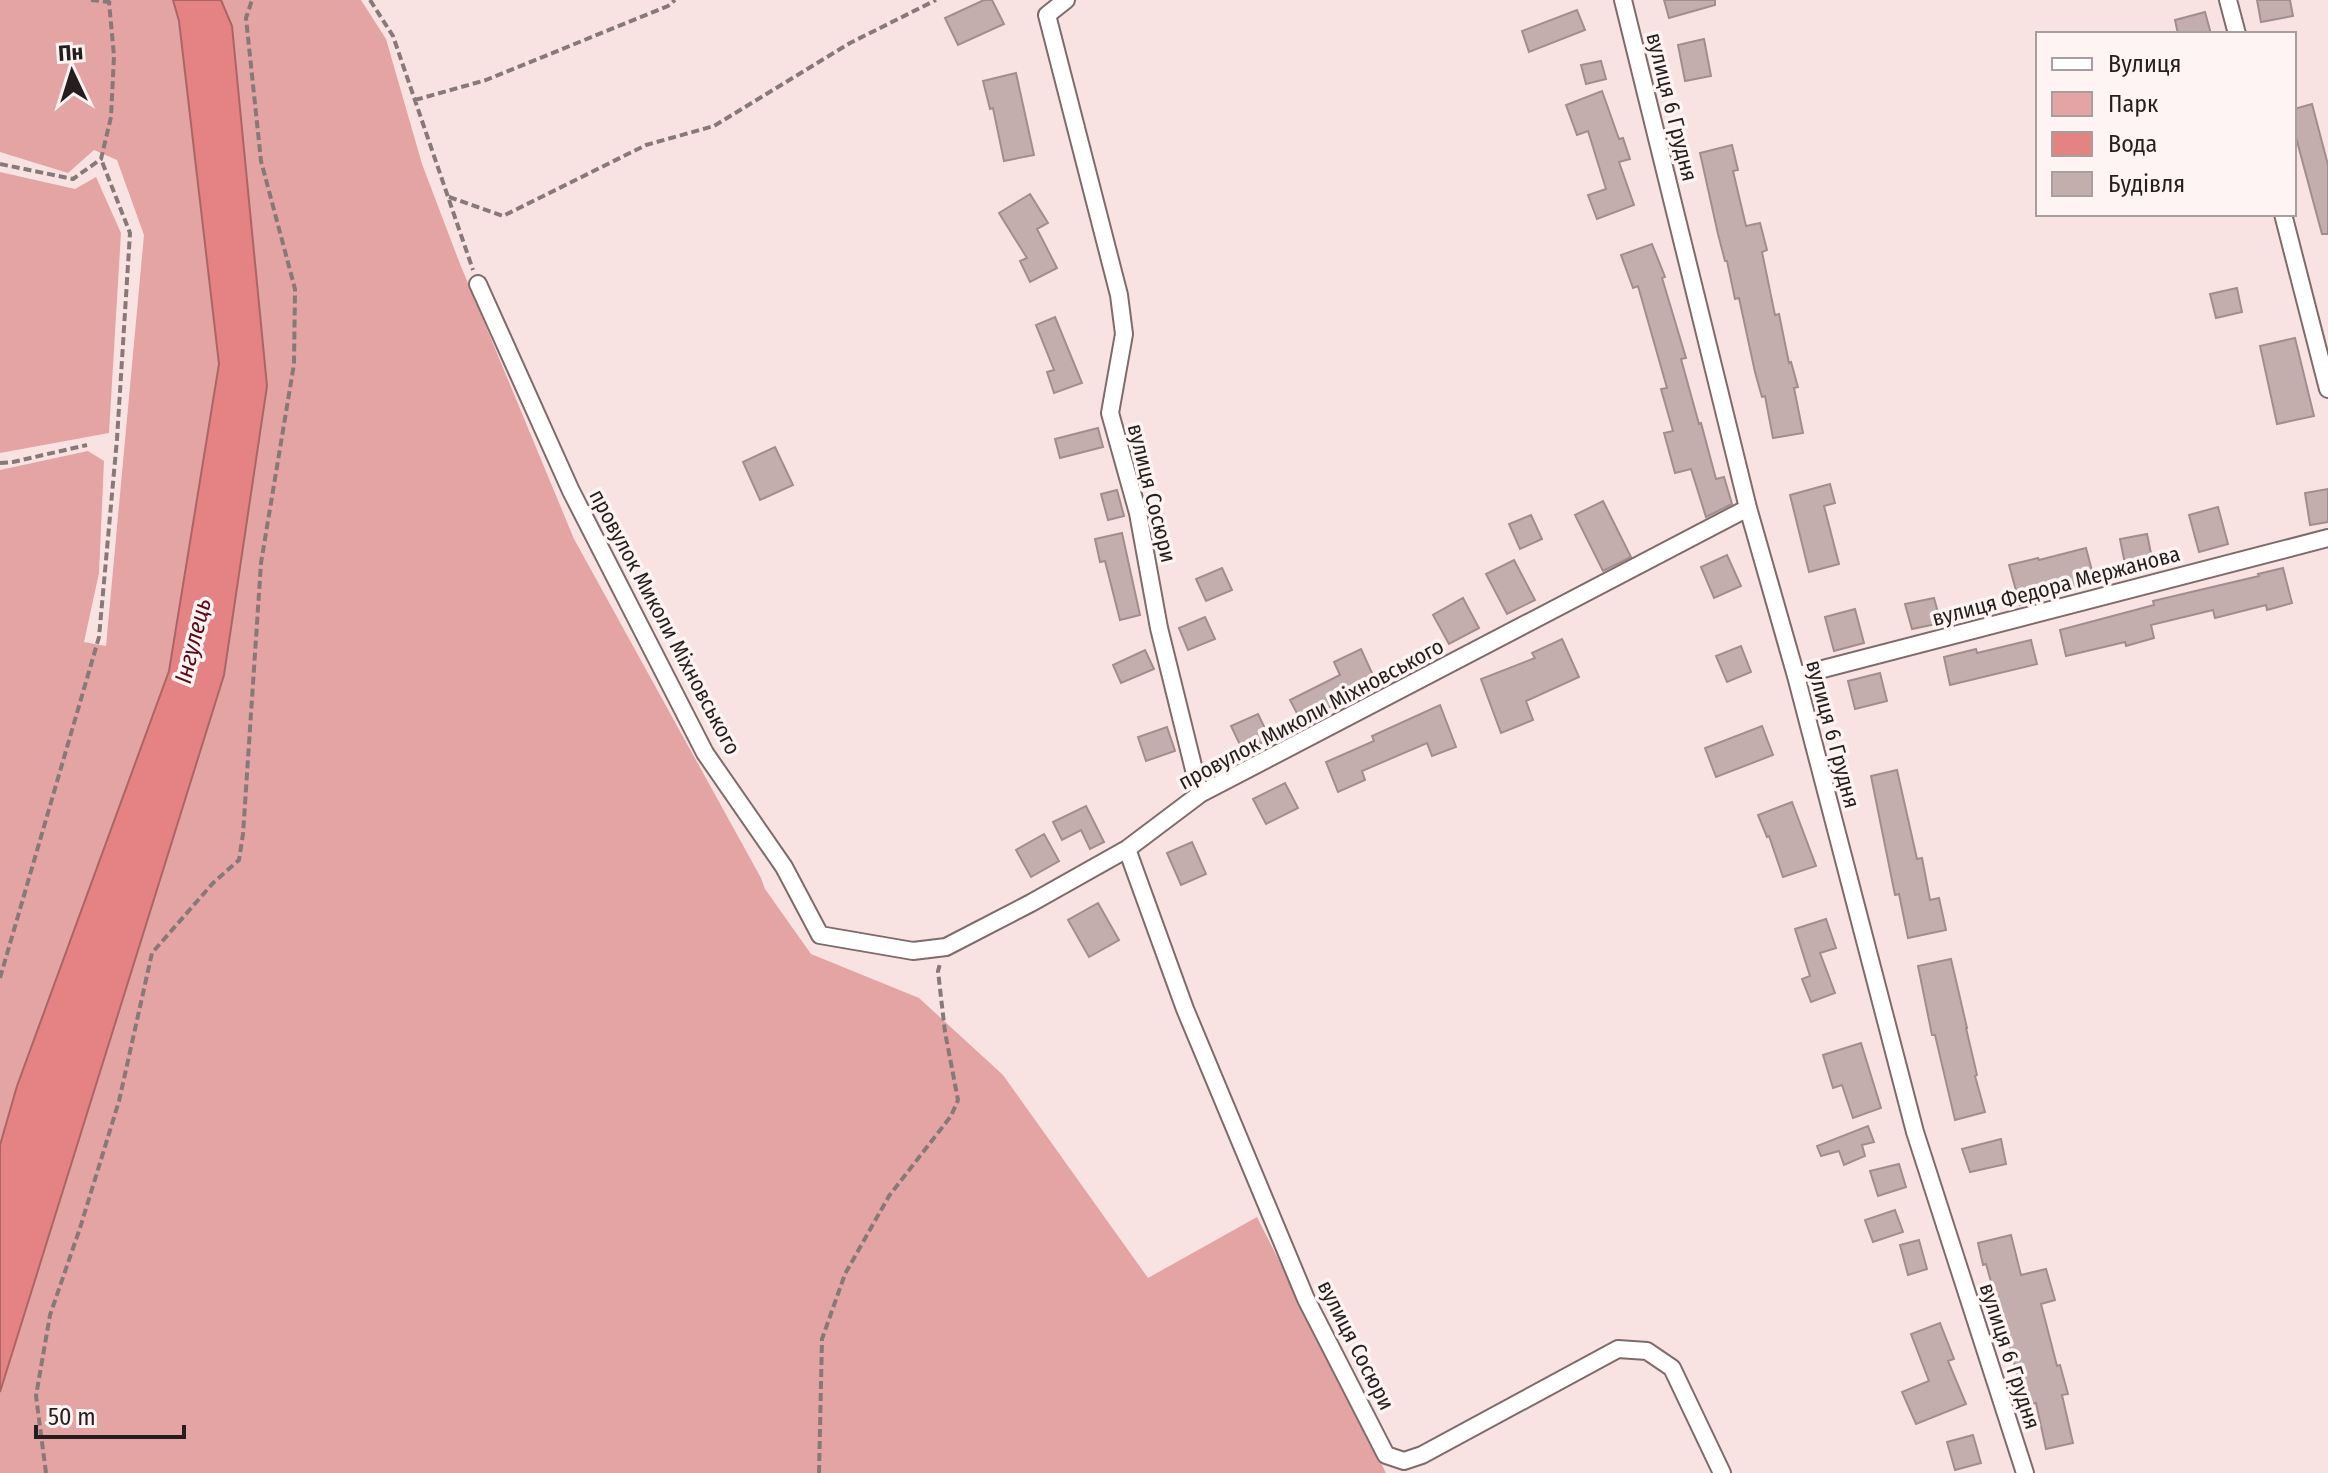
<svg xmlns="http://www.w3.org/2000/svg" width="2328" height="1473" viewBox="0 0 2328 1473" font-family="'Fira Sans Condensed',sans-serif">
  <style>
    .green { fill: #e3a4a3 }
    .water { fill: #e58384; stroke: #ac6565; stroke-width: 2 }
    .building { fill: #c3aead; stroke: #a28d8d; stroke-width: 2 }
    .lines { fill: none; stroke-linecap: round; stroke-linejoin: round }
    .minor-casing { stroke: #7e6b6a; stroke-width: 20 }
    .path { stroke: #887979; stroke-width: 4; stroke-dasharray: 8 4; stroke-linecap: butt }
    .minor { stroke: #fff; stroke-width: 16 }
    .labels { text-anchor: middle; dominant-baseline: central; stroke-width: 7; stroke-linejoin: round; paint-order: stroke }
    .street-label { font-size: 22px; fill: #261e1e; stroke: #fdf4f3 }
    .water-label { font-size: 24px; font-style: italic; fill: #610716; stroke: #fdf4f3 }
  </style>
  <rect width="100%" height="100%" fill="#f9e3e2"/>
  <path class="green" d="M0,0H173L179,21L219,364L169,671L17,1086L0,1145V470L88,451L104,461L99,573L84,642L106,646L144,235L117,160L94,150L68,173L0,152Z
    M221,0H361L386,39L422,164L460,264L574,539L761,878L765,889L811,954L919,998L1003,1075L1148,1278L1257,1217L1386,1473H0V1392L224,675L267,386L232,26Z
    M0,172L75,189L96,177L121,233L109,433L0,453Z"/>
  <path class="water" d="M173,0H221L232,26L267,386L224,675L0,1392V1145L17,1086L169,671L219,364L179,21Z"/>
  <path class="building" d="M984,0H992L1004,24L958,45L945,18Z
    M1664,0H1715V5L1669,18Z
    M2257,0H2290L2293,16L2261,22Z
    M1577,10L1585,30L1529,52L1522,31Z
    M2205,12L2211,34H2178L2175,20Z
    M1704,39L1711,76L1685,81L1678,45Z
    M1601,61L1606,79L1586,84L1581,65Z
    M1016,73L1034,155L1004,161L993,108L990,109L983,81Z
    M1602,91L1619,139L1623,138L1630,159L1619,162L1634,205L1597,219L1588,195L1606,189L1588,131L1577,135L1566,105Z
    M2312,104L2328,165V234H2322L2294,130V109Z
    M1732,145L1738,170L1733,171L1746,226L1760,223L1767,250L1762,252L1775,315L1779,314L1789,363L1791,362L1798,387L1794,388L1803,433L1773,438L1765,396L1762,397L1755,372L1739,298L1735,299L1727,261H1725L1718,234L1700,153Z
    M1030,194L1048,223L1037,229L1057,268L1030,282L1020,261L1027,258L999,213Z
    M1652,244L1665,277L1662,278L1686,358L1681,359L1699,424L1701,423L1716,479L1724,477L1732,504L1706,517L1691,469L1675,473L1664,433L1673,431L1661,389L1667,388L1638,286L1633,288L1621,255Z
    M2237,288L2242,312L2216,318L2210,294Z
    M1055,317L1082,383L1054,393L1047,372L1054,370L1036,325Z
    M2295,338L2314,416L2277,424L2260,346Z
    M1098,428L1103,447L1060,458L1055,439Z
    M775,447L793,485L760,500L743,462Z
    M1830,484L1835,503L1824,506L1839,564L1809,572L1790,495Z
    M2328,489V522L2310,525L2305,493Z
    M1117,490L1124,516L1108,520L1101,494Z
    M1603,501L1631,557L1603,571L1575,515Z
    M2218,507L2228,544L2199,552L2189,515Z
    M1531,515L1542,539L1520,549L1509,524Z
    M1122,533L1140,615L1120,620L1105,561L1100,562L1095,539Z
    M2147,534L2154,568L2127,574L2120,539Z
    M2086,548L2095,582L2048,594L2049,598L2020,605L2009,565L2038,558L2039,560Z
    M1727,555L1741,586L1714,598L1701,567Z
    M1514,560L1535,600L1507,614L1486,574Z
    M1222,568L1232,590L1206,601L1196,579Z
    M2283,568L2292,603L2267,610L2266,605L2215,618L2213,610L2151,625L2154,638L2126,646L2125,642L2066,656L2060,630L2154,605L2153,601L2259,576L2258,574Z
    M1463,598L1479,628L1449,644L1433,615Z
    M1934,598L1941,623L1912,629L1905,604Z
    M1855,609L1864,643L1834,651L1825,617Z
    M1205,617L1215,639L1188,650L1179,628Z
    M1562,639L1579,677L1526,701L1533,720L1501,733L1481,679L1535,658L1532,653Z
    M2031,640L2037,664L1950,685L1944,657L1976,649L1977,653Z
    M1741,646L1751,672L1727,682L1716,656Z
    M1361,649L1377,684L1301,721L1290,700L1340,675L1334,662Z
    M1145,650L1154,669L1121,683L1113,665Z
    M1880,673L1887,701L1855,709L1848,681Z
    M1440,705L1456,747L1432,756L1427,743L1362,771L1365,780L1338,792L1326,762L1374,741L1372,736Z
    M1258,714L1270,739L1243,751L1231,726Z
    M1762,726L1773,755L1716,777L1705,748Z
    M1167,727L1175,751L1146,761L1138,737Z
    M1897,770L1917,859L1922,858L1930,900L1939,898L1946,930L1908,938L1899,894L1895,895L1871,776Z
    M1285,783L1298,808L1266,824L1253,799Z
    M1792,802L1816,866L1783,877L1769,836L1767,837L1758,815Z
    M1086,806L1104,842L1090,849L1081,830L1062,840L1053,822Z
    M1044,834L1059,861L1031,877L1016,850Z
    M1192,842L1206,874L1181,885L1167,853Z
    M1098,903L1119,940L1089,957L1068,920Z
    M1826,919L1836,948L1820,953L1835,993L1811,1002L1802,979L1810,976L1795,929Z
    M1951,959L1967,1028H1966L1977,1075L1975,1076L1985,1112L1955,1120L1935,1035H1932L1918,966Z
    M1861,1043L1881,1108L1853,1118L1842,1085L1833,1088L1823,1055Z
    M1868,1126L1874,1142L1862,1145L1865,1156L1844,1165L1839,1151L1821,1156L1817,1146Z
    M2001,1139L2006,1164L1970,1172L1962,1149Z
    M1899,1164L1906,1187L1878,1196L1870,1171Z
    M1895,1210L1903,1232L1873,1242L1865,1220Z
    M2011,1235L2021,1275L2046,1269L2055,1300L2041,1304L2057,1366L2060,1365L2068,1394L2062,1395L2073,1443L2046,1449L2036,1403L2026,1405L1986,1264L1983,1265L1978,1243Z
    M1919,1240L1927,1269L1908,1275L1900,1245Z
    M1940,1323L1954,1359L1948,1361L1966,1404L1916,1424L1902,1392L1929,1381L1911,1334Z
    M1973,1435L1981,1463L1955,1470L1947,1442Z"/>
  <g class="lines">
    <defs>
      <path id="minor" d="M1066,0L1047,15L1119,295L1124,334L1110,413L1138,513L1159,628L1200,794
        M1623,0L1748,508L1796,676L1915,1132L2025,1473
        M2228,0L2237,34
        M2283,214L2328,389
        M478,284L571,491L705,753L784,867L820,935L913,951L946,947L1031,903L1127,849L1200,794L1748,508
        M1796,676L2328,538
        M1127,849L1185,1009L1306,1299L1386,1455L1404,1461L1422,1455L1618,1349L1647,1351L1672,1368L1722,1473"/>
    </defs>
    <use href="#minor" class="minor-casing"/>
    <path class="path" d="M91,0L109,2L111,0
      M370,0L393,36L473,270
      M415,100L486,80L668,6L675,0
      M0,164L73,179L101,159L111,117L114,56L109,2
      M449,197L503,216L646,145L714,126L850,43L936,0
      M0,463L13,462L87,445
      M0,978L99,637L117,439L130,233L101,159
      M46,1473L36,1396L50,1315L80,1228L119,1101L152,953L213,883L239,860L243,834L261,563L294,364L295,289L261,161L246,18L252,0
      M819,1473L822,1339L845,1274L889,1196L951,1116L958,1100L945,1032L938,971L940,964"/>
    <use href="#minor" class="minor"/>
  </g>
  <g class="labels">
    <g class="street-label">
      <text transform="translate(1672 107) rotate(76)">вулиця 6 Грудня</text>
      <text transform="translate(1152 493) rotate(76)">вулиця Сосюри</text>
      <text transform="translate(2056 586) rotate(-15)">вулиця Федора Мержанова</text>
      <text transform="translate(665 622) rotate(62)">провулок Миколи Міхновського</text>
      <text transform="translate(1311 714) rotate(-28)">провулок Миколи Міхновського</text>
      <text transform="translate(1833 734) rotate(75)">вулиця 6 Грудня</text>
      <text transform="translate(1356 1345) rotate(63)">вулиця Сосюри</text>
      <text transform="translate(2010 1356) rotate(72)">вулиця 6 Грудня</text>
    </g>
    <g class="water-label">
      <text transform="translate(193 641) rotate(-76)">Інгулець</text>
    </g>
  </g>
  <rect x="2036" y="32" width="260" height="184" fill="#fdf4f3" stroke="#a79e9e" stroke-width="2"/>
  <rect x="2052" y="58" width="40" height="12" fill="#ffffff" stroke="#a79e9e" stroke-width="2"/>
  <text x="2108" y="72" font-size="24" fill="#261e1e">Вулиця</text>
  <rect x="2052" y="92" width="40" height="24" fill="#e3a4a3" stroke="#a79e9e" stroke-width="2"/>
  <text x="2108" y="112" font-size="24" fill="#261e1e">Парк</text>
  <rect x="2052" y="132" width="40" height="24" fill="#e58384" stroke="#a79e9e" stroke-width="2"/>
  <text x="2108" y="152" font-size="24" fill="#261e1e">Вода</text>
  <rect x="2052" y="172" width="40" height="24" fill="#c3aead" stroke="#a79e9e" stroke-width="2"/>
  <text x="2108" y="192" font-size="24" fill="#261e1e">Будівля</text>
  <g transform="translate(72 72) rotate(356)" stroke="#fdf4f3" stroke-width="6" paint-order="stroke">
  <path d="M0-6L14 30L0 20L-14 30Z" fill="#261e1e"/>
  <text y="-12" font-size="22" font-weight="bold" text-anchor="middle" fill="#261e1e">Пн</text>
  </g>
  <path d="M36 1425v12h148v-12" fill="none" stroke="#261e1e" stroke-width="4"/>
  <text x="48" y="1425" font-size="24" fill="#261e1e" stroke="#fdf4f3" stroke-width="6" paint-order="stroke">50 m</text>
</svg>
